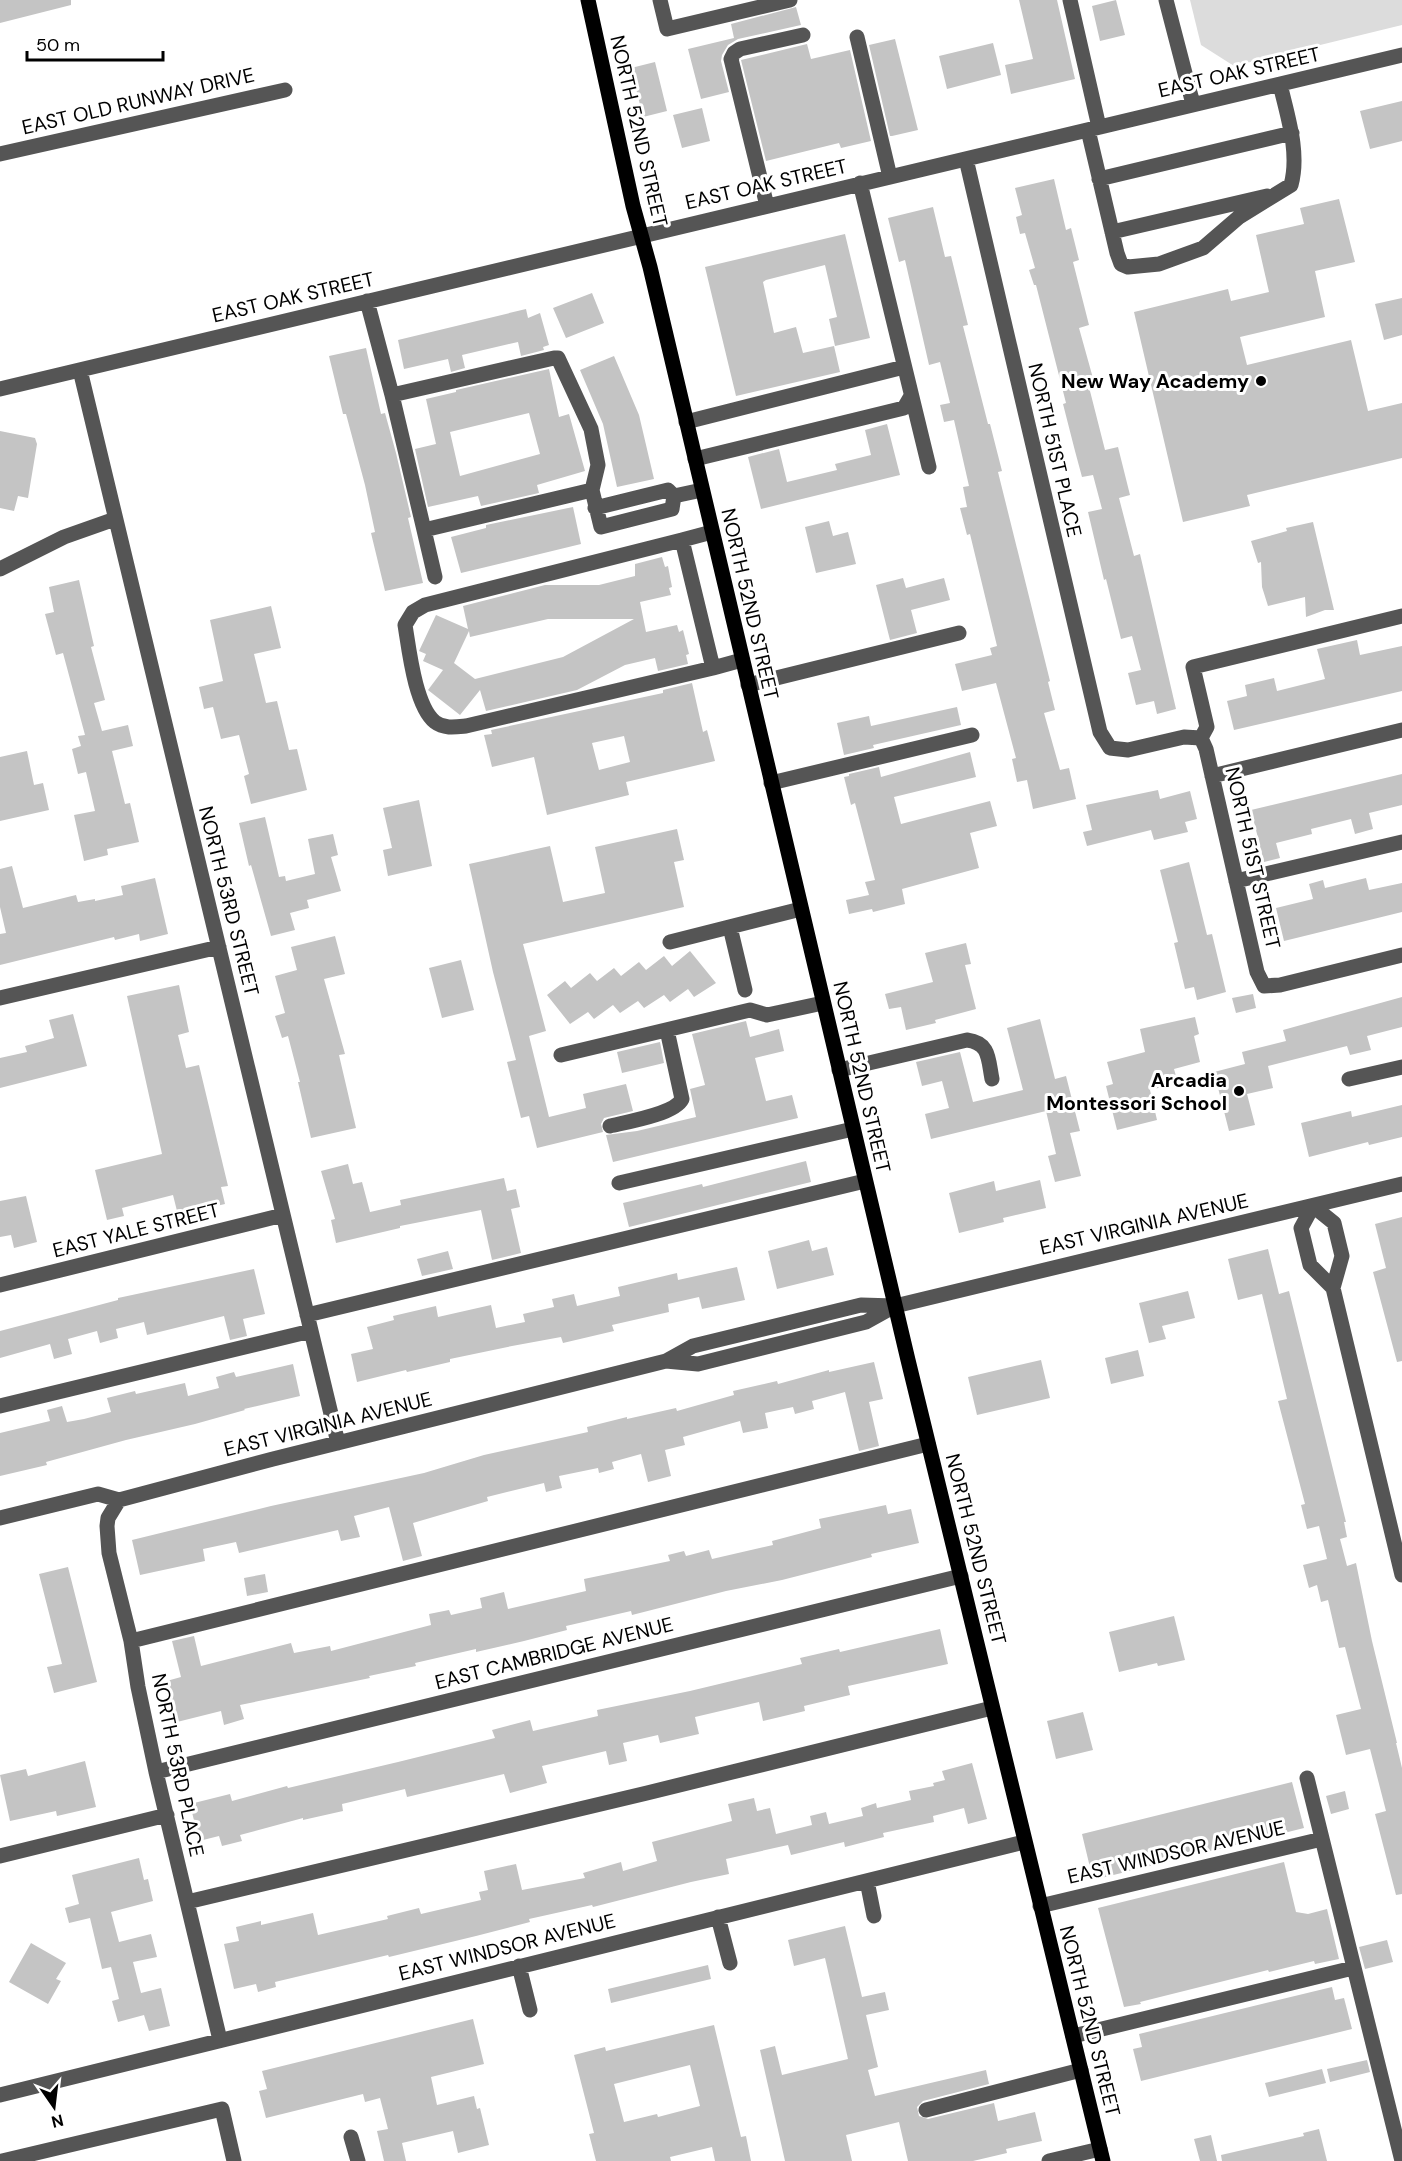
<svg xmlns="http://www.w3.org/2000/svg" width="1402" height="2161" viewBox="0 0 1402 2161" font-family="'DM Sans',sans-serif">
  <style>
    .green { fill: #dcdcdc }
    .building { fill: #c4c4c4; fill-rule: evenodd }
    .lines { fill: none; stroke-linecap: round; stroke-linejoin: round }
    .minor { stroke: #555; stroke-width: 15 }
    .major { stroke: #000; stroke-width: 15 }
    .poi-dot { fill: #000; stroke: #fff; stroke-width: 2 }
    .labels { text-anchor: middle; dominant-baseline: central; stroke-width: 6; stroke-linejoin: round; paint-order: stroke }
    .street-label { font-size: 20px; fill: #000; stroke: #fff }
    .poi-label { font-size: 20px; font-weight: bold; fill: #000; stroke: #fff; text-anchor: end }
  </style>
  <rect width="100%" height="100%" fill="#fff"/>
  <path class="green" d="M1190,0H1402V25L1234,66L1201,45Z"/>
  <path class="building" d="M0,0H71V5L0,23Z
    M1019,0H1057L1075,79L1011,94L1005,65L1033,59Z
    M1116,0L1125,35L1100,41L1092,6Z
    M796,7L801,25L738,39L728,45L722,55L721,61L729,92L701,99L688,49L734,38L731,24Z
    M895,39L918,130L892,136H890L869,45Z
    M993,43L1001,75L947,89L939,56Z
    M807,44L811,59L850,50L871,141L841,148L839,143L766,161L741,60Z
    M655,62L667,111L643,117L631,68Z
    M1402,101V141L1370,149L1360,111Z
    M702,108L710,141L682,148L673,115Z
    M1054,179L1066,230L1071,228L1079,260L1073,262L1089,325L1079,328L1096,389L1090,391L1105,450L1118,447L1130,495L1119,498L1134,556L1140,554L1176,709L1157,714L1154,701L1136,705L1128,673L1141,670L1132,636L1121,639L1106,579L1104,580L1088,512L1102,509L1093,475L1082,477L1075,451L1063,404L1066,403L1036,285H1034L1029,270L1035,268L1025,233L1020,234L1016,217L1022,215L1015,188Z
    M1339,199L1355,262L1315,271L1325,317L1240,337L1247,365L1351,340L1368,411L1402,403V458L1247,495L1250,506L1183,522L1134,312L1228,289L1231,301L1269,292L1256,235L1304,224L1300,208Z
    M933,207L945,257L951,256L968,325L963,326L988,424H990L1002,471L998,472L1050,681L1048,682L1055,710L1044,713L1060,770L1069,768L1076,799L1033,809L1027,780L1017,782L1012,759L1016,758L996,683L962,691L955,664L992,655L990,648L997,646L970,534L967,535L960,508L967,507L963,487L969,486L954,420L944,422L940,405L950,403L940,362L929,365L905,260L899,262L888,218Z
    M845,234L870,338L835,346L829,319L837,317L825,265L766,280L763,282L774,333L796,327L803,353L834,346L840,372L736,396L705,267Z
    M592,293L604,323L566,338L553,308Z
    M1402,298V335L1384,340L1375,304Z
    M526,309L528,318L540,313L549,345L543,347L544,350L521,356L518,342L462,355L465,368L451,372L448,359L404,369L398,340Z
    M366,348L381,414L385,413L396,453L411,517L408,518L423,583L385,591L371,533L375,532L365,485L346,414H343L329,356Z
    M614,356L639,415L654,479L617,487L603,424L580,370Z
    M549,369L559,417L569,414L585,471L537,485L539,493L481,506L478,496L428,507L415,449L436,444L426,399L456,392V390ZM529,413L540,454L460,476L450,432Z
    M887,424L900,475L761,509L748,457L779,449L787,482L837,470L835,464L871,455L865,430Z
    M0,431L35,438L37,444L28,498L18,496L14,511L0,508Z
    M573,507L581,544L461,573L451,537L486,528V525Z
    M829,521L833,536L848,532L856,564L816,573L805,527Z
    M1313,522L1334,610H1325L1306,617L1305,597L1268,606L1262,587L1261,562L1258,563L1251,541L1287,531L1286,528Z
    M662,557L665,567L668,566L672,587L669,588L671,595L640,602L646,632L677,625L679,632L683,630L689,654L686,655L688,664L658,671L655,658L625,665L577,690L486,711L480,690L460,715L428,690L443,670L423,661L426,654L419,651L436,615L468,629L463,606L545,585H599L635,576V564ZM548,619H634L563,657L475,679L454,663L469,631L470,637Z
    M903,578L906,588L944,578L950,600L911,610L917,633L890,640L876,585Z
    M79,580L94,646L91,647L105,700L94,703L102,731L128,725L133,746L112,751L125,804L130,803L139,842L107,849L108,855L84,861L74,815L95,811L86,772L78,774L72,749L81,746L78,736L85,735L63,653L56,655L45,614L54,612L49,587Z
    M271,606L281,648L254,654L266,703L277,701L289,750L297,749L307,790L251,804L244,776L249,774L239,735L221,739L213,707L204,709L199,687L223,681L210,620Z
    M1357,640L1360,655L1402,646V691L1234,730L1227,701L1247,696L1245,685L1274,678L1277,691L1325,679L1317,649Z
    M692,683L703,732L707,730L715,761L626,782L629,795L547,815L534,757L492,767L484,735L492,734L491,730L663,693V690ZM624,736L630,762L599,770L592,743Z
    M957,707L961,725L873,745L874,748L844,755L837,723L869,716L871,726Z
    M27,751L34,785L43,783L49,810L0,821V757Z
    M970,752L976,777L894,797L901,824L990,801L997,826L970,833L979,868L902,889L905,904L873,912L872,909L849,914L846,900L869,895L865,882L875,880L855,803L851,805L844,777L849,776V774L879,767L881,777Z
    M1402,774V805L1369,813L1373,829L1355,834L1351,819L1311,829L1312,834L1276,843L1280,858L1264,862L1251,810Z
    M1158,790L1160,799L1190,791L1197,819L1185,822L1188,832L1154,840L1151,830L1087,846L1083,832L1092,830L1086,805Z
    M419,800L432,866L388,876L383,850L392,848L383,808Z
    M265,817L279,877L285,876L286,881L315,874L308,839L333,834L338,855L331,857L341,891L307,900L309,908L290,913L295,930L271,936L251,865L249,866L239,823Z
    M677,829L684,860L674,862L684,907L523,944L546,1031L529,1036L549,1117L586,1108L583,1094L626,1084L633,1111L604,1118L601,1124L603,1132L537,1148L529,1116L521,1118L507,1062L516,1060L493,972L469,864L550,846L563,902L605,893L595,847Z
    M1189,862L1207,935L1212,934L1226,992L1197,1000L1194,987L1185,989L1174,943L1178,942L1160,870Z
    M12,866L23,908L76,895L78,902L95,899V901L123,895L121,886L155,878L168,934L140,941L139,934L115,940L114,937L0,965V934L6,933L0,907V869Z
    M1366,878L1369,890L1402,883V912L1284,941L1276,908L1313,899L1309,884L1323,880L1325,888Z
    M335,936L345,974L324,979L345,1054L339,1055L356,1128L311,1138L298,1082H300L288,1036L282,1038L275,1016L285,1013L275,976L297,970L291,947Z
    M966,943L971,964L965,965L976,1009L935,1020L936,1023L906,1030L901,1007L889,1009L885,994L933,982L925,953Z
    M690,951L716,983L694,997L688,989L670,1002L664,995L644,1008L638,1001L620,1013L613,1005L594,1019L588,1012L570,1024L547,995L565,981L571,988L590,973L597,981L614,968L621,976L639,962L646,970L664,956L672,966Z
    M461,960L474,1010L442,1018L429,968Z
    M179,985L189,1032L178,1035L186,1068L199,1065L228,1186L221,1187L225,1204L178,1215L173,1195L122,1208L124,1216L107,1220L95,1170L162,1154L127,996Z
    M1253,994L1256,1008L1236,1013L1232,998Z
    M1402,997V1027L1367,1036L1371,1050L1350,1055L1347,1046L1268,1066L1273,1088L1247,1094L1255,1125L1229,1131L1214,1072L1245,1064L1242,1052L1286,1041L1283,1030Z
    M73,1014L87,1066L0,1088V1058L27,1052L25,1046L54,1038L49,1020Z
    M1195,1017L1199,1034L1194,1036L1200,1062L1174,1069L1178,1083L1150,1090L1157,1120L1117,1130L1106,1086L1113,1084L1107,1062L1145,1052L1140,1029Z
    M1040,1019L1055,1079L1066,1076L1080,1131L1070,1133L1081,1176L1055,1182L1048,1156L1056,1154L1046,1111L931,1139L925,1114L949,1108L942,1081L922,1086L916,1062L960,1052L973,1102L1023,1090L1007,1028Z
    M746,1021L750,1037L779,1029L784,1051L755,1058L766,1101L792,1095L798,1118L613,1162L606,1135L637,1131L696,1117L690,1089L705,1085L692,1034Z
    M660,1042L664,1063L622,1073L617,1052Z
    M1402,1105V1137L1369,1145L1368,1142L1309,1157L1301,1123L1351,1111L1352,1117Z
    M806,1161L811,1182L629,1227L623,1203L702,1184L703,1187Z
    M348,1164L353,1184L362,1182L370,1212L401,1205L400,1200L504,1178L507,1191L516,1189L520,1207L511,1209L521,1253L492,1260L481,1210L400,1226V1228L336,1243L331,1220L335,1219L321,1171Z
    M1040,1180L1046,1208L1003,1218L1004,1222L959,1233L949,1193L994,1181L996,1191Z
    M26,1196L37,1242L14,1248L11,1235L0,1237V1201Z
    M1402,1217V1361L1397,1362L1373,1272L1386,1268L1375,1224Z
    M809,1240L812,1251L827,1247L834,1275L777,1289L768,1251Z
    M1268,1249L1279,1294L1289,1291L1346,1522H1344L1347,1537L1340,1539L1347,1566L1356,1563L1372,1641L1397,1743H1396L1402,1768V1894L1396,1895L1375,1814L1386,1811L1370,1749L1346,1755L1336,1715L1361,1709L1345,1647L1339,1648L1328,1600L1321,1602L1317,1585L1309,1588L1303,1565L1327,1559L1319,1526L1307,1529L1301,1505L1305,1504L1278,1401L1287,1399L1262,1294L1238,1300L1228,1259Z
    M448,1251L453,1269L422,1276L417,1259Z
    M737,1267L745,1300L702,1309L699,1297L668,1304L669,1312L612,1325L614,1331L563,1343L561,1337L512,1346L450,1359V1362L407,1372L406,1370L357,1382L351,1354L373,1349L367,1327L394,1320L393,1316L436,1306L438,1317L491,1305L496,1328L525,1322L523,1314L554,1307L552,1299L574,1294L577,1306L620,1296L618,1287L677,1273L678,1280Z
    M254,1269L265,1314L243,1319L247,1336L230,1340L224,1316L147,1335L144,1322L116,1329L118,1338L100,1343L97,1331L68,1339L72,1354L54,1359L50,1344L0,1358V1331L69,1313L118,1300V1298Z
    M1188,1291L1195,1318L1162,1326L1166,1339L1149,1343L1139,1303Z
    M1138,1350L1144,1376L1111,1384L1105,1358Z
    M1041,1360L1050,1398L977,1415L968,1377Z
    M874,1362L883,1399L869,1402L879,1446L859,1451L845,1392L812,1401L814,1409L795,1414L793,1407L765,1413L768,1428L743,1433L740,1421L683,1437L685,1445L665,1450L671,1476L648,1482L641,1454L612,1462L614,1469L599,1473L598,1468L559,1476L562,1488L546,1492L544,1483L487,1497L488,1501L413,1523L422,1556L403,1561L389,1507L354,1516L360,1537L341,1541L338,1530L239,1553L236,1542L203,1549L205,1561L140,1575L132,1540L271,1506L424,1473L484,1455L588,1432L587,1427L627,1417V1419L676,1408L677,1411L734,1395L733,1391L777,1381L778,1384L829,1370V1372Z
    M293,1364L300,1396L244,1409L245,1410L195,1424L126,1440L46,1462L47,1465L0,1476V1433L50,1421L47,1410L62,1406L67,1422L84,1419L111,1412L107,1398L135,1391L136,1394L185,1383L188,1396L219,1388L216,1377L234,1372L236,1377Z
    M886,1505L888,1514L911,1509L919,1543L871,1554L872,1557L782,1580L726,1591L632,1615L631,1611L566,1626L567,1630L524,1641L476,1652V1649L415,1663L416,1666L369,1676L370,1678L240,1705L244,1719L224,1725L221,1711L173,1723L163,1682L181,1677L172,1641L194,1636L201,1666L291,1643L294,1653L330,1646L331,1651L431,1625L429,1614L449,1610L451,1615L482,1608L480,1598L504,1592L508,1609L586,1591L584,1579L670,1561L668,1555L684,1551L686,1556L709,1550L712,1559L773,1545L772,1541L821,1528L819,1519Z
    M68,1567L97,1682L54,1693L47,1667L62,1664L39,1574Z
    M265,1574L268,1592L247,1596L244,1578Z
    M1174,1616L1185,1660L1158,1666L1157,1663L1119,1672L1109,1632Z
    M940,1629L948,1664L848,1686L850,1695L804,1706L805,1711L763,1721L759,1702L695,1717L699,1734L660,1743L658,1735L623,1743L627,1761L609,1765L606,1751L542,1766L547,1783L510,1793L504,1774L407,1797L405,1789L342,1804L343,1811L303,1820V1818L240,1835L242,1841L222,1846L219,1836L199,1841L190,1804L230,1794L232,1801L287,1786L288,1788L398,1762L495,1738L492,1730L530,1720L533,1731L598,1716L597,1710L690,1691L802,1664L800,1658L839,1649L840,1652Z
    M1083,1712L1093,1750L1056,1759L1047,1721Z
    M85,1761L96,1807L57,1816L56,1811L10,1821L0,1775L26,1769L28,1776Z
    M972,1763L987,1819L968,1824L964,1808L933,1816L934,1822L883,1833L884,1837L845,1847L844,1842L791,1855L788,1845L726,1859L729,1874L691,1882L593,1907L592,1905L529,1919L530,1922L476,1936L389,1957L388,1955L275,1982L276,1987L258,1992L256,1984L234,1989L224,1944L239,1941L236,1927L261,1921V1925L313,1913L318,1935L388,1919L387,1916L419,1908L421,1914L481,1900L479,1892L488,1890L484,1871L516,1864L522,1890L585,1878L583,1873L621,1862L623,1871L657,1861L652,1842L732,1821L728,1804L754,1798L757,1811L770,1808L776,1834L812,1825L810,1816L826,1812L829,1824L863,1816L861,1808L876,1803L877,1808L911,1800L909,1791L934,1786L933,1783L945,1780L942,1771Z
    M1292,1782L1304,1828L1093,1880L1082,1834Z
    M1345,1791L1349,1809L1331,1814L1326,1796Z
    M139,1858L144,1880L148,1879L153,1901L111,1912L119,1942L151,1934L157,1957L133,1962L141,1993L161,1988L170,2026L149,2031L144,2015L118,2022L112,2001L119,1999L111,1967L102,1969L90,1918L69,1923L65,1908L79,1904L72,1875Z
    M1284,1862L1296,1912L1308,1914L1327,1909L1339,1959L1315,1964L1314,1961L1269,1972L1268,1970L1140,2002L1141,2004L1124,2007L1098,1908Z
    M845,1926L862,1997L885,1992L889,2010L866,2015L878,2067L868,2070L875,2096L986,2070L989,2084L923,2101L917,2107L919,2116L928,2119L994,2103L998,2121L1035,2112L1042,2141L1006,2149L1007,2153L973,2161H908L899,2122L846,2135L852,2161H785L760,2050L775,2046L782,2075L848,2059L825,1958L794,1966L788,1940Z
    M1387,1940L1393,1962L1365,1969L1359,1947Z
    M31,1943L66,1963L56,1979L61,1981L48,2004L9,1982Z
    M708,1965L711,1979L611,2003L608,1989Z
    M1332,1987L1335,2000L1344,1998L1352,2029L1141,2081L1133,2049L1142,2047L1139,2034Z
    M473,2019L484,2064L431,2077L437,2105L474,2096L477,2109L480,2108L489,2145L458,2153L453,2131L402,2143L406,2161H384L377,2131L388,2129L380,2098L365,2102L363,2094L266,2118L259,2091L267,2089L262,2071Z
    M714,2025L741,2137L746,2136L751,2161H715L712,2147L670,2157L671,2161H596L589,2134L594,2133L574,2055L605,2047L606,2051ZM690,2065L700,2106L658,2117L657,2114L624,2122L614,2084Z
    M1367,2060L1370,2072L1330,2082L1327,2069Z
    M1322,2069L1326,2083L1269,2097L1265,2083Z
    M1319,2129L1327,2161H1222L1221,2155L1304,2136L1303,2133Z
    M1211,2135L1217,2161H1200L1194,2139Z"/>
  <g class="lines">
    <path class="minor" d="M660,0L667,29L790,0
      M1070,0L1099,127
      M1166,0L1193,104
      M857,37L890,177
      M1088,130L1117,253L1121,264L1128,267L1159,264L1203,248L1239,217L1291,185C1300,152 1287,115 1280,84
      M0,154L285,90
      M966,159L1100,732L1110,748L1128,750L1184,737L1201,738
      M1099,179L1292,133
      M860,183L929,467
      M767,206L731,59L734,53L740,49L803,35
      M1112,232L1267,196
      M367,301L392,395L554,358H558L591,429L598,465L592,490L601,527L672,509L674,496
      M80,370L338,1443
      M0,389L1402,55
      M392,395L424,530L592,490
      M686,422L904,367
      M695,459L904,408L911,396
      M674,496L702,490
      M595,508L668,490L674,496
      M424,530L435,577
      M682,540L712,532
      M0,569L64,537L115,519
      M713,668L682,540L425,605L413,612L405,625C409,649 415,706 435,722C444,729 456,727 466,726L713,668L742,660
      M748,685L959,633
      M1201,738L1206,749L1257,972L1264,986L1280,985L1402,955
      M1201,738L1207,727L1193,667L1402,616
      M1212,776L1402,730
      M771,783L972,735
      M1236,881L1402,842
      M730,927L745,990
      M670,942L801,909
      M0,998L219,947
      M561,1055L750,1010L767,1015L823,1003
      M839,1070L967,1040C990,1043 988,1059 992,1079
      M1349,1079L1402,1067
      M610,1126C627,1122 675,1114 682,1099L667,1030
      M619,1183L853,1129
      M0,1285L283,1215
      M1333,1288L1310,1265L1301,1228L1313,1206L1334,1223L1342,1256L1333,1288L1402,1575
      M307,1315L865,1181
      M666,1361L698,1364L866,1322L893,1307
      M0,1406L311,1331
      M119,1500L108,1518L107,1526L109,1553L131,1641L138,1687L156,1772L220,2040
      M0,1518L98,1494L119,1500L273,1459L666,1361L693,1346L861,1305L895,1306L1402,1184
      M131,1641L928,1444
      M156,1772L961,1576
      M1307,1778L1402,2161
      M0,1856L167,1815
      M867,1881L874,1916
      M187,1902L647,1793L992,1708
      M1040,1906L1322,1839
      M718,1917L730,1963
      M519,1966L530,2010
      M1073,2036L1353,1968
      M0,2095L1024,1842
      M926,2110L1081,2070
      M351,2137L358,2161
      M2,2161L222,2109L234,2161
      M1049,2161L1100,2149"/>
    <path class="major" d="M588,0L633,206L650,267L908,1360L1103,2161"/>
  </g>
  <g class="poi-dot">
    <circle cx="1261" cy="381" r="6"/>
    <circle cx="1239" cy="1091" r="6"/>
  </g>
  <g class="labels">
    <g class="street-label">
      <text transform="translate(1239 72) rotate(-13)">EAST OAK STREET</text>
      <text transform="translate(138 101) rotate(-13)">EAST OLD RUNWAY DRIVE</text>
      <text transform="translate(639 131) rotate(77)">NORTH 52ND STREET</text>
      <text transform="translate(766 184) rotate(-13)">EAST OAK STREET</text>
      <text transform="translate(293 297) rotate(-13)">EAST OAK STREET</text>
      <text transform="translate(1055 450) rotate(77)">NORTH 51ST PLACE</text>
      <text transform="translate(750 604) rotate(77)">NORTH 52ND STREET</text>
      <text transform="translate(1253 858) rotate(77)">NORTH 51ST STREET</text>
      <text transform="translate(229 901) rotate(76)">NORTH 53RD STREET</text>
      <text transform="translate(862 1077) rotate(77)">NORTH 52ND STREET</text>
      <text transform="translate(1144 1224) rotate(-13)">EAST VIRGINIA AVENUE</text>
      <text transform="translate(136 1230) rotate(-14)">EAST YALE STREET</text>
      <text transform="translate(328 1424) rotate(-14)">EAST VIRGINIA AVENUE</text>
      <text transform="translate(976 1549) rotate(76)">NORTH 52ND STREET</text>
      <text transform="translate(554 1653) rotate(-14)">EAST CAMBRIDGE AVENUE</text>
      <text transform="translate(178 1765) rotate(78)">NORTH 53RD PLACE</text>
      <text transform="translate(1176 1852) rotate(-13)">EAST WINDSOR AVENUE</text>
      <text transform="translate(507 1947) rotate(-14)">EAST WINDSOR AVENUE</text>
      <text transform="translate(1090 2021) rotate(76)">NORTH 52ND STREET</text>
    </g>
    <g class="poi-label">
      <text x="1249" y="381">New Way Academy</text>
      <text x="1227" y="1080">Arcadia<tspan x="1227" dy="23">Montessori School</tspan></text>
    </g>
  </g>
  <g transform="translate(54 2107) rotate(166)" stroke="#ffffff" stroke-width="4.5" paint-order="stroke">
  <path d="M0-4.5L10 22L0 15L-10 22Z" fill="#000000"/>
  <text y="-9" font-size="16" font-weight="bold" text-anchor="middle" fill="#000000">N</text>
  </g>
  <path d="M27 51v9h136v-9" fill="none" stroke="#000000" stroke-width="3"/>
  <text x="36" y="51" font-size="18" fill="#000000" stroke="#ffffff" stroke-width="4.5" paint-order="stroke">50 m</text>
</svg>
